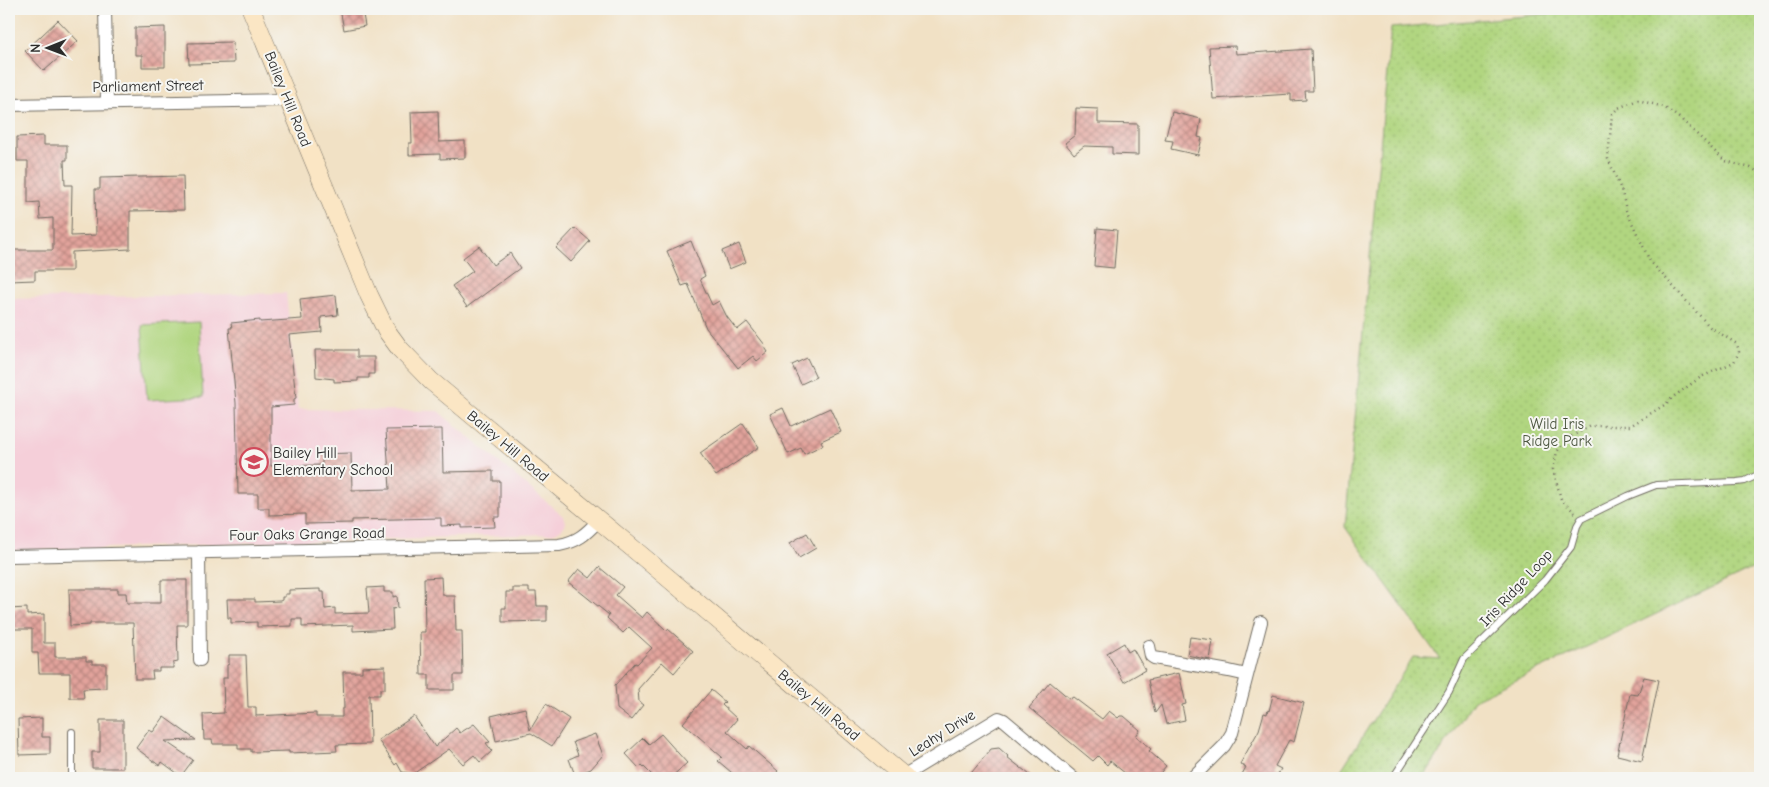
<svg xmlns="http://www.w3.org/2000/svg" width="1769" height="787" viewBox="0 0 1769 787" font-family="'Comic Neue',sans-serif">
  <style>
    .built { fill: #f5cfd9 }
    .park { fill: url(#park-dots); stroke: #6e8056 }
    .pitch { fill: #b1d680; stroke: #6e8056 }
    .building { fill: url(#building-cross-hatch) }
    .lines { fill: none; stroke-linecap: round; stroke-linejoin: round }
    .service-casing { stroke: #706b61; stroke-width: 8 }
    .minor-casing { stroke: #706b61; stroke-width: 14 }
    .secondary-casing { stroke: #706b61; stroke-width: 19 }
    .path { stroke: #706b61; stroke-width: 2.5; stroke-dasharray: 1 4; stroke-linecap: butt }
    .service { stroke: #fff; stroke-width: 6 }
    .minor { stroke: #fff; stroke-width: 12 }
    .secondary { stroke: #fbe6c4; stroke-width: 18 }
    .labels { text-anchor: middle; dominant-baseline: central; stroke-width: 4; stroke-linejoin: round; paint-order: stroke }
    .street-label { font-size: 15px; fill: #2b2b2b; stroke: #f6f6f2 }
    .park-label { font-size: 15px; fill: #4c5640; stroke: #f6f6f2 }
    .poi-label { font-size: 15px; fill: #2b2b2b; stroke: #f6f6f2; text-anchor: start }
  </style>
  <defs>
    <pattern id="park-dots" width="8" height="8" patternUnits="userSpaceOnUse" patternTransform="scale(1.25)"><rect width="8" height="8" fill="#b1d680"/><path d="M2 2h.1M6 6h.1" fill="none" stroke="#98b86f" stroke-width="1.8" stroke-linecap="round"/></pattern>
    <pattern id="building-cross-hatch" width="8" height="8" patternUnits="userSpaceOnUse" patternTransform="scale(1.25)"><rect width="8" height="8" fill="#e2a39b"/><path d="M0 0l8 8M0 8l8-8" fill="none" stroke="#b7857f"/></pattern>
  </defs>
  <rect width="100%" height="100%" fill="#f6f6f2"/>
  <filter id="ink" filterUnits="userSpaceOnUse"><feTurbulence type="fractalNoise" baseFrequency=".02" numOctaves="2"/><feDisplacementMap in="SourceGraphic" scale="10" xChannelSelector="R" yChannelSelector="G"/><feConvolveMatrix kernelMatrix="1 2 1 2 8 2 1 2 1" color-interpolation-filters="sRGB"/></filter>
  <filter id="wash" filterUnits="userSpaceOnUse"><feTurbulence type="fractalNoise" baseFrequency=".0096" numOctaves="4" result="noise"/><feDisplacementMap in="SourceGraphic" scale="20" xChannelSelector="R" yChannelSelector="G"/><feGaussianBlur stdDeviation="1.12" result="paint"/><feColorMatrix in="noise" values="0 0 0 0 0 0 0 0 0 0 0 0 0 0 0 0 0 1.4 0 .05"/><feComposite in="paint" operator="in"/></filter>
  <g filter="url(#wash)">
    <rect width="100%" height="100%" fill="#f1e1c5"/>
    <path class="built" d="M286,293L298,409L438,411L563,516L565,522L563,528L557,532L551,534L9,551V299Z"/>
    <path class="park" d="M1602,9H1760V565L1474,700L1423,778H1336L1413,657L1440,659L1345,527L1391,28Z"/>
    <path class="pitch" d="M199,322L203,397L147,400L142,325Z"/>
    <g id="blocks">
      <path class="building" d="M340,9H362L365,26L344,30Z
        M58,20L78,41L44,71L25,51Z
        M165,27V67H142V55H135V28Z
        M233,42L234,63L189,64L188,43Z
        M1235,46L1236,54L1311,49L1313,91H1305L1306,100L1291,101V94L1213,99L1209,47Z
        M1076,108L1098,109V123L1138,124V155L1112,154V147L1084,146L1074,154L1065,143L1075,135Z
        M438,111L439,142L465,141V158L440,159V154L409,155V143H412L411,112Z
        M1172,112L1201,119L1198,137L1202,138L1198,155L1171,149L1173,141L1165,140Z
        M44,136V145H67V160H64L65,185H72L71,236L96,235L95,189H100V178L183,176L184,210L130,211V249L72,252V271H35V280L9,281V250H53V218L40,219L39,202L28,203V161H17V137Z
        M575,228L590,241L571,262L556,248Z
        M1097,228L1117,230L1114,268L1094,266Z
        M691,241L705,276L700,279L712,305L719,301L727,317L737,330L747,322L765,345L764,346L768,352L757,361L753,356L738,368L706,328L688,284L682,286L667,251Z
        M739,244L746,262L729,269L722,251Z
        M479,246L493,265L510,253L520,268L467,307L452,286L473,271L463,258Z
        M336,295L338,315L321,317L322,332L289,335L296,398L294,399V405L271,407V466L322,465V454L351,453L352,490L390,489L386,430L442,429L443,472L493,471V481H500V517H494L495,527L462,528V525L441,526V518L352,520V523L305,524V514L269,515V508H258V494H238L236,403L229,328H232L231,323L260,320V322L302,319L300,299Z
        M315,350H357V357H374V374H369V378H358V381L334,382V379L316,377Z
        M807,358L816,377L801,384L792,365Z
        M783,408L791,426L830,408L841,432L821,441L823,445L804,454L801,448L788,454L770,414Z
        M743,423L759,447L716,476L700,453Z
        M807,533L816,548L799,558L790,543Z
        M599,567L623,587L616,595L642,618L647,612L666,630L668,629L693,651L674,673L662,662L638,689L639,702L643,705L631,720L617,709L615,685L635,663L637,664L652,648L629,627L623,633L607,618L609,615L568,582L579,569L590,578Z
        M441,577L442,594H444L445,596H455L456,631H462L463,675H454V690H429V675H421L420,632H425L424,578Z
        M161,580H187V625H177L178,662L173,663V668H159V671H152L153,679H135L133,623H90V625L70,626L69,589H118V593H126L127,603H161Z
        M384,587V592H393V597L397,596L398,608L392,609L393,629L353,631V625L302,627V619H292V626L257,627V622L231,623V618H228L227,599H255V602L280,601L282,600V597H285V594H289V590L320,589V592H324L325,609L335,608V614L369,613L367,588Z
        M513,588H529V592H536L537,606H547V621L502,622V608H506V592H513Z
        M27,608V615L44,614V643H55V657H86V661H92V664H106V688L83,689L84,698H70V673H39L38,653H32V629H9V609Z
        M1190,637L1213,640L1210,660L1187,655Z
        M1124,643L1128,652L1133,649L1145,670L1124,682L1107,653Z
        M229,655H246L248,707H256V716L316,713V717H342V709H344L343,672H362V667L385,666V689H380V695H369L370,744L336,745L337,751L289,753V751L251,752V749H238V744H213L212,740H204L203,714L224,713L223,678H227V665L229,664Z
        M1179,673L1186,704L1182,705L1185,720L1166,724L1161,705L1155,713L1148,680Z
        M1644,677L1659,680L1642,761L1617,755L1630,694L1638,695Z
        M1050,682L1070,699L1073,697L1102,719L1109,711L1118,718L1120,716H1124L1140,730L1136,736L1151,749L1149,751L1166,766L1156,778H1131L1110,761L1107,765L1098,756L1093,761L1029,708Z
        M711,690L725,702L722,705L737,719L727,731L747,749L749,746L778,771L772,778H738L718,761L722,757L683,723Z
        M1273,695L1304,703L1294,742L1289,740L1275,766L1281,769L1275,778H1240L1246,767L1240,764L1259,730L1264,713L1267,714L1268,710L1269,711Z
        M546,704L569,719L552,746L531,733L496,741L491,716L525,708L530,730Z
        M414,716L435,747L456,728L460,733L474,724L490,742L486,743L492,751L480,762L474,755L463,764L449,749L413,774L402,772L397,763L395,765L378,740Z
        M164,717L196,740L165,741L193,760L181,776L162,762L160,766L136,748L149,730L153,732Z
        M42,718V737H50V754L19,755L18,719Z
        M100,720H123V768H92V752H100Z
        M595,734L603,755L591,769L575,775L569,759L578,755L573,742Z
        M661,734L687,763L670,778H655L642,765L639,768L626,754L643,738L649,744Z
        M999,748L1008,756L1007,757L1034,778H967L991,749Z"/>
    </g>
  </g>
  <g filter="url(#ink)">
    <use href="#blocks" fill-opacity="0" stroke="#706b61" stroke-width="1"/>
    <g class="lines">
      <defs>
        <path id="service" d="M72,732V778
          M1393,778L1449,692L1464,659L1545,580L1571,547L1577,526L1581,519L1628,496L1656,485L1737,482L1745,481L1760,474"/>
        <path id="minor" d="M105,9L107,102
          M9,105L288,100
          M199,552L200,660
          M9,556L559,545C577,542 586,534 598,521
          M1149,646L1151,656L1154,658L1229,671L1247,675
          M903,776L999,718L1004,720L1073,778
          M1192,778L1224,746L1232,733L1261,622"/>
        <path id="secondary" d="M251,9L369,295L386,330L400,349L431,381L642,556L906,778"/>
      </defs>
      <use href="#service" class="service-casing"/>
      <use href="#minor" class="minor-casing"/>
      <use href="#secondary" class="secondary-casing"/>
      <path class="path" d="M1575,513L1561,499L1553,469L1557,452L1566,439L1591,426H1630L1666,404L1673,397L1701,377L1734,362L1739,352L1737,344L1710,327L1650,261L1626,210L1622,192L1610,163L1608,159L1612,114L1618,108L1638,100L1664,107L1682,120L1725,161L1751,168L1760,173"/>
      <use href="#service" class="service"/>
      <use href="#minor" class="minor"/>
      <use href="#secondary" class="secondary"/>
    </g>
  </g>
  <defs>
    <symbol id="school-ring" viewBox="-11 -11 22 22"><circle r="9.5" fill="#f6f6f2" stroke="#d1495b" stroke-width="1.5"/><path d="M0-5L7-2L0 1L-7-2ZM-4 1L0 2.5L4 1V4Q0 6-4 4Z" fill="#d1495b"/></symbol>
  </defs>
  <g fill-rule="evenodd">
    <use href="#school-ring" x="238" y="446" width="32" height="32"/>
  </g>
  <g class="labels">
    <g class="street-label">
      <text transform="translate(148 86) rotate(-1)">Parliament Street</text>
      <text transform="translate(288 99) rotate(68)">Bailey Hill Road</text>
      <text transform="translate(508 446) rotate(40)">Bailey Hill Road</text>
      <text transform="translate(307 534) rotate(-1)">Four Oaks Grange Road</text>
      <text transform="translate(1516 588) rotate(-47)">Iris Ridge Loop</text>
      <text transform="translate(819 705) rotate(40)">Bailey Hill Road</text>
      <text transform="translate(942 733) rotate(-32)">Leahy Drive</text>
    </g>
    <g class="park-label">
      <text x="1557" y="424">Wild Iris<tspan x="1557" dy="17">Ridge Park</tspan></text>
    </g>
    <g class="poi-label">
      <text x="273" y="453">Bailey Hill<tspan x="273" dy="17">Elementary School</tspan></text>
    </g>
  </g>
  <rect width="1769" height="787" fill="none" stroke="#f6f6f2" stroke-width="30"/>
  <g transform="translate(48 48) rotate(269)" stroke="#f6f6f2" stroke-width="4" paint-order="stroke">
  <path d="M0-4L9 19L0 12L-9 19Z" fill="#2b2b2b"/>
  <text y="-8" font-size="14" font-weight="bold" text-anchor="middle" fill="#2b2b2b">N</text>
  </g>
</svg>
